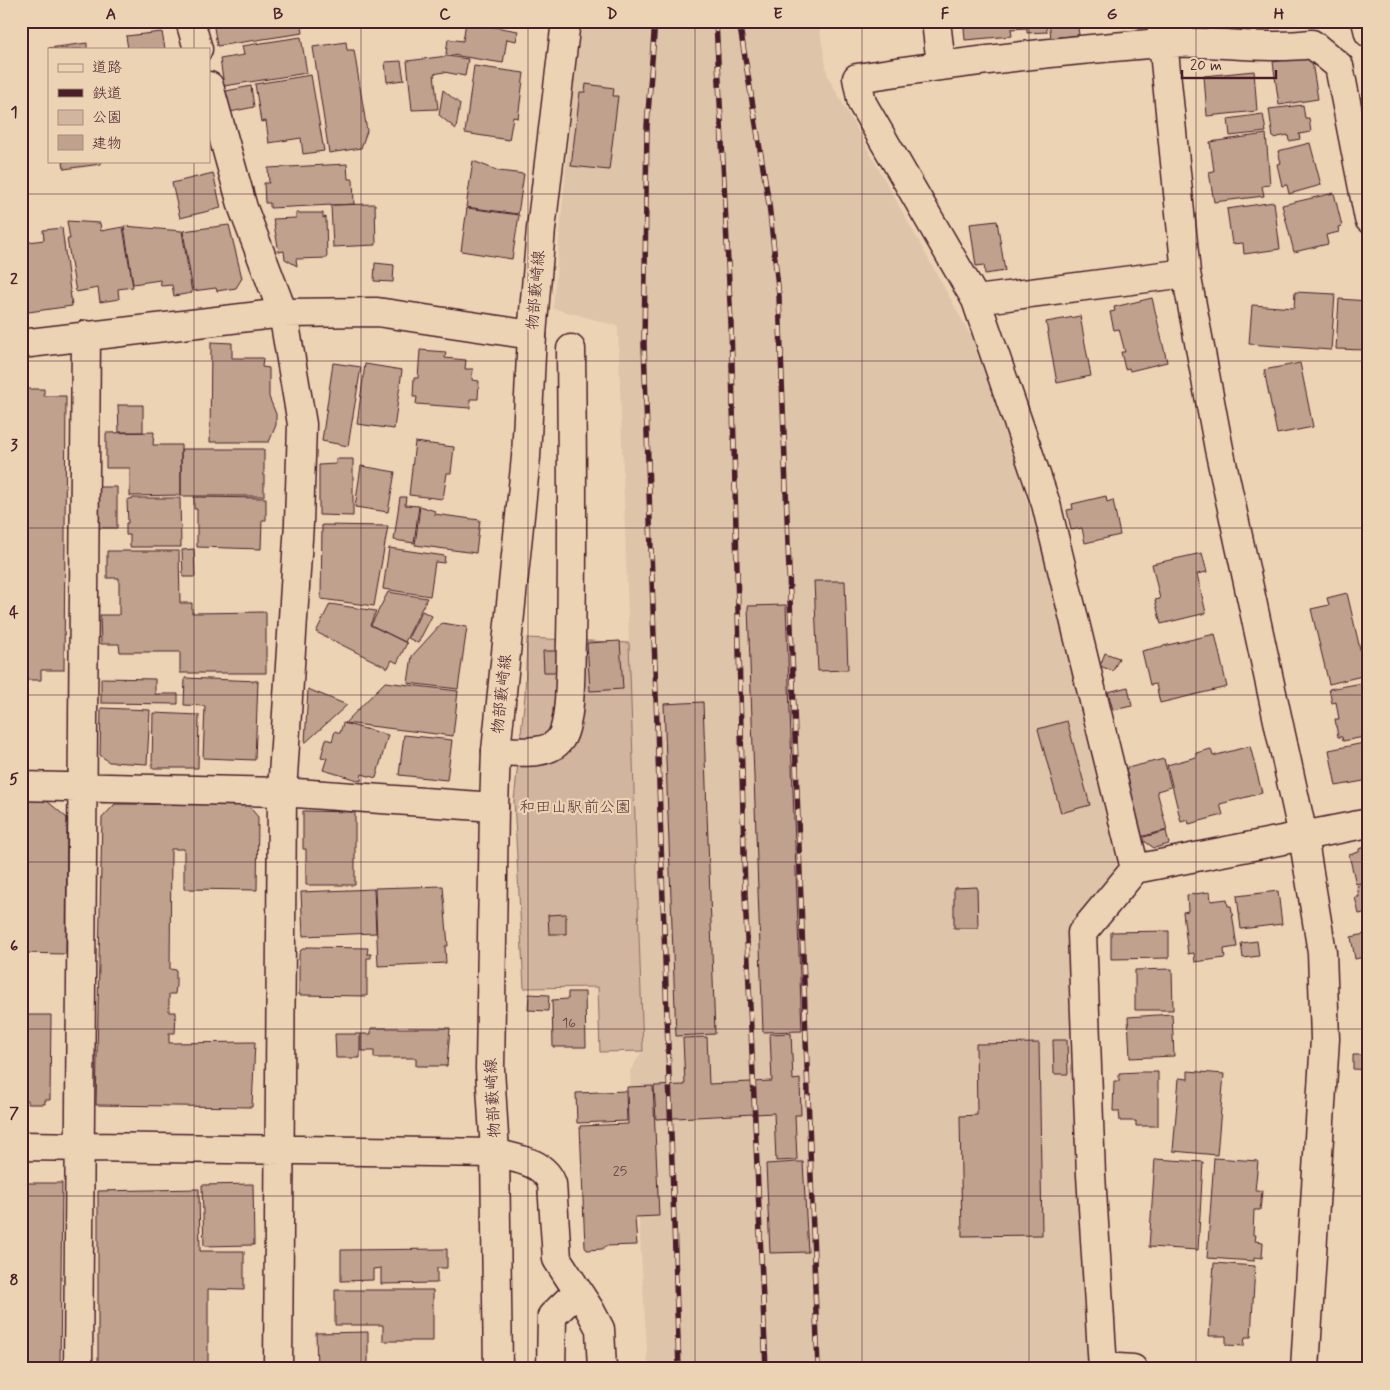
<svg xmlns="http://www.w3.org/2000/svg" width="1390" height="1390" viewBox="0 0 1390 1390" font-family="Mynerve,'Klee One',sans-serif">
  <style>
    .built { fill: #dec4a9 }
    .green { fill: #d1b59e; stroke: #8e6a64 }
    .building { fill: #bfa18e; stroke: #4a1f2b }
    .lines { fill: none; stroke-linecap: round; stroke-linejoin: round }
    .minor-casing { stroke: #4a1f2b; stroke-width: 31 }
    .major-casing { stroke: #4a1f2b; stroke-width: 31 }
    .minor { stroke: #ecd3b4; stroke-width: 28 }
    .major { stroke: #ecd3b4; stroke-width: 28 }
    .rail-casing { stroke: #4a1f2b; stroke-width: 5.5 }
    .rail { stroke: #ecd3b4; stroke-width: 4; stroke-dasharray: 11; stroke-linecap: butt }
    .grid { fill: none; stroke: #4a1f2b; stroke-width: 1; stroke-opacity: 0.55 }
    .labels { text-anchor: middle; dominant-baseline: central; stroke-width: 4.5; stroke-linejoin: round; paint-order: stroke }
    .number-label { font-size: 14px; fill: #674044 }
    .street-label { font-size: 16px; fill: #4a1f2b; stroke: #ecd3b4 }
    .park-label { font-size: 16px; fill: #5e363c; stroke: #ecd3b4 }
    .neatline { fill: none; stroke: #4a1f2b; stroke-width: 2 }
    .grid-label { font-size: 16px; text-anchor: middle; font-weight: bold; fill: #4a1f2b }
  </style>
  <rect width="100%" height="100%" fill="#ecd3b4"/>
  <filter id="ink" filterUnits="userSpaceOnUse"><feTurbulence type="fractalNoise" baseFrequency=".02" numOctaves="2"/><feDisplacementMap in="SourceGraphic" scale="10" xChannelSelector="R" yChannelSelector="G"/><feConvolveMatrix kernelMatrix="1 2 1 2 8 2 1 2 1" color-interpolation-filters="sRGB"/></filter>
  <g filter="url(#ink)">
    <path class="built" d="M582,21H818L828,77L972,338L1017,465L1081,689L1117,866L1071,932L1090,1369H648L630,1071L643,1050L618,326L553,308L575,69Z"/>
    <path class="green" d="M1182,21H1322L1183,33Z
      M527,638L629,643L643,1051L600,1052L598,987L524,988L514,801L525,695Z"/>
    <path class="building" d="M213,21H301L303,33L217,46Z
      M506,21H538V25Z
      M1046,21L1047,32L1027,33V28L1011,29L1012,36L965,40L964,28L976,27V21Z
      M1049,21H1077L1079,35L1051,38Z
      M466,22L518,31L516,41L507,39L503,63L446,54L448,39L463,41Z
      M162,32L165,49H128L126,36Z
      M301,37L307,73L224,86L220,59L244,55L242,46Z
      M346,42L347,50H354L367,131L361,148L329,153L313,47Z
      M87,43V49H49V48Z
      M447,56L468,59L465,76L444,72L434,74L438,109L412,110L407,61Z
      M1311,56L1318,99L1279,105L1273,62Z
      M401,61L404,80L387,82L385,62Z
      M474,66L524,73L518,118L513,117L509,140L465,133Z
      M1254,71L1257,111L1207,116L1204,76Z
      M311,75L324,151L303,154L301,138L269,143L266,121L261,122L255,84Z
      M586,84L614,88L613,96H618L609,170L571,166L580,92H585Z
      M251,86L254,107L230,112L226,91Z
      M443,90L460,104L456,129L439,115Z
      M1303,105L1305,118H1309L1311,132L1299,134L1300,139L1289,141L1288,135L1273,138L1269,109Z
      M1263,114L1266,132L1230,136L1228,119Z
      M1266,134L1270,185L1262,186L1264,196L1214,202L1209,172L1214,171L1210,142Z
      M1310,143L1321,185L1289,194L1287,185L1282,186L1277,164L1281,163L1278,151Z
      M63,161H101V164L64,169Z
      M473,161L499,171L524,174L518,214L466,207Z
      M347,164L348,179H353L354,204L270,208V203H265L264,183H269L268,168Z
      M213,173L221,208L180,218L172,183Z
      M1334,193L1342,226L1338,227L1339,232L1326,235L1328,244L1294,252L1282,205Z
      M1274,202L1280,249L1244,254L1243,243L1232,244L1227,209Z
      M375,204L376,245L333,247L331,205Z
      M467,208L519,215L512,259L461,251Z
      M296,213H323V218L326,217L327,258L296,259L297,266L285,259L284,251L279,252L273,219L296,218Z
      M67,221L100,223L101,231L123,227L133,287L118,289L119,299L100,302L98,288L76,292L67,239H70Z
      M997,221L1005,271L985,274L984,265L976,266L970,224Z
      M229,225L242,278L236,288L217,291L216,288L193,291L183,231Z
      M124,226L182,231L192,293L174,296L172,285L161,286L160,280L133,284Z
      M62,228L72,306L21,313V243L44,240L43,230Z
      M375,263L394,265L393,282L374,281Z
      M1295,292L1335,294L1331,350L1249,344L1252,305L1294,308Z
      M1152,298L1167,362L1130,371L1129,368L1125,369L1121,352H1125L1119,329L1114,330L1110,312L1115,311L1114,307Z
      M1339,299L1368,301L1365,350L1336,349Z
      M1080,316L1091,376L1057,383L1046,322Z
      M211,342L232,343V358H263L262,367L269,368V397L276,414V425L269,442H210Z
      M420,350L446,352L445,358L466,360L465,369H473L472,380L479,381L478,399H470V408L416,404L417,397H413L414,378H418Z
      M333,363L361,367L348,446L322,441Z
      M1300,363L1313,427L1277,434L1264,370Z
      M365,364L402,370L394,429L357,424Z
      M21,389H44V396H66L64,670H41V680H21Z
      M118,405H143V432H119Z
      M154,432L153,445H181V495L130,496V468H106V433Z
      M415,442L454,447L451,473H447L443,499L409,495Z
      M181,449H264V496H181Z
      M336,459H353V516L319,515V465L336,464Z
      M361,466L395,472L388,512L355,507Z
      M87,487H117V528H87Z
      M1106,496L1107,502L1113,500L1120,535L1085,543L1082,528L1071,530L1067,510L1073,509L1072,504Z
      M194,497L266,498V520H262L261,549L197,547V509H194Z
      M400,497H406L405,505L419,506L414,543L394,540Z
      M133,498H180L181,547H130V535H126V523H128L127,500Z
      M420,506L435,511L434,514L480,520L476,553L415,545Z
      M322,525L388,526L374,606L321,599Z
      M389,548L445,556L444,563L435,562L430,596L383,589Z
      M194,549L195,577H183L182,550Z
      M107,551H179L180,603H192V613L266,612V673H180V652H120L119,644H101L100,615H119V578H107Z
      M1202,553L1207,572L1197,574L1206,613L1161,624L1155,600L1160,599L1152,564Z
      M814,581H845L848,670L818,671Z
      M388,592L427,598L405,642L371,625Z
      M1347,593L1366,675L1329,684L1311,609L1329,605L1327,598Z
      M330,604L376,611L370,625L407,643L397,663L392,660L388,668L316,632Z
      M786,605L802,1031L763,1032L748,606Z
      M422,611L432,616L418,643L408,638Z
      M442,623L467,627L458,689L408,683L412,656Z
      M1215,634L1227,687L1160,703L1156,684L1150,685L1142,651Z
      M620,641L623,689L590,691L587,643Z
      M543,651H584V672H544Z
      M1105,653L1119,658L1113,671L1100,666Z
      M101,678L155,679V694H178V704L101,703Z
      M185,678L258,681L255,760L203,758L205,706L184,705Z
      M385,682L458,691L453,736L345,723Z
      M1368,682L1369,736L1343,741L1342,737H1338L1335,719H1339L1336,702L1332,703L1329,689Z
      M1128,687L1132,706L1113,710L1108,692Z
      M308,689L347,705L305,743Z
      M703,702L715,1034L676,1036L664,704Z
      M101,708L150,710L147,764L109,762L100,755Z
      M153,713L199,715L198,768H152Z
      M1067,721L1090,805L1061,813L1038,729Z
      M343,723L388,735L376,778L362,774L361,781L323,770L327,758L321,757L326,739L332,741L335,731L340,733Z
      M404,735L452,740L447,780L399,775Z
      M1369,742V780L1336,786L1329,750Z
      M1250,746L1262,793L1220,804L1223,815L1189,824L1188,820L1181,822L1167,765L1196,757V753L1211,749L1213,756Z
      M1164,759L1171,787L1157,791L1167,830L1140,837L1123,769Z
      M21,800H46L67,818L66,954L21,953Z
      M115,804H247L258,817L257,890L184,889V849H171L170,969L176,970V985L175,994H169V1012H176L175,1033H169V1043L255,1042L252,1107L96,1105L102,818Z
      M303,811L355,812V885H306V849H303Z
      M1166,831L1169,844L1154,848L1140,838Z
      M1369,846V881L1356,884L1349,855L1359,852V849Z
      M1369,883V912L1359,914L1355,897H1359L1357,886Z
      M443,886L448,946H445L446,963L378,966L375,888Z
      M977,887L978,928H954V888Z
      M374,889L376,933L303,936L301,892Z
      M1278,891L1282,924L1241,929L1237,896Z
      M1210,892L1211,901L1227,899L1228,906H1231L1237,947L1224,949L1225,958L1195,962L1194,953L1188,954L1183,912L1188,911L1187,895Z
      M566,914V934H549L548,915Z
      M1169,931V958L1111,959V932Z
      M1369,933V956L1355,959L1351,937Z
      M1257,941L1259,956L1243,958L1241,943Z
      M307,947L368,948L367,954H371V958H367V996L299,995V954L301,950Z
      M1172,969L1173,1010H1135V970Z
      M568,992H585L586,1047H553L552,1000L568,999Z
      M529,994L549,995L548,1011L528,1010Z
      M1172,1014L1174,1056L1130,1058L1128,1017Z
      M21,1015H51L50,1100H45V1104H28V1100H21Z
      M371,1028H450L447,1066H416V1058H374V1051H361V1034H371Z
      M791,1033L793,1080L800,1079L801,1115H795L797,1160L776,1161L774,1113L656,1119L654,1086L685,1085L683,1038L707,1037L709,1084L772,1081L770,1034Z
      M335,1034H360V1058H336Z
      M1053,1040H1067L1068,1074H1054Z
      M1039,1043L1042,1235L962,1236L960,1116L977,1115L976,1044Z
      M1353,1055H1369V1070L1353,1069Z
      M1188,1071L1224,1074L1217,1155L1173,1151L1179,1078L1188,1079Z
      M1138,1072H1158V1126H1136V1121H1120L1119,1111H1113L1114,1081H1119V1073Z
      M653,1086L659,1216L635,1217L637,1245L606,1246L602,1249L587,1250L585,1247L580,1126L628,1124L627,1087Z
      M626,1091L627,1121L577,1123L576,1093Z
      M1214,1158L1258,1161L1255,1191H1262L1261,1201L1260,1210H1254L1253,1235H1256L1255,1241L1263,1242L1262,1258L1254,1257V1261L1207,1258Z
      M1155,1159L1203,1162L1198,1250L1149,1247Z
      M797,1162H803L808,1252L770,1253L766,1164Z
      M21,1183H62L60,1369H21Z
      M253,1184L254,1245L204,1246L202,1185Z
      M199,1189L200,1251H244V1290L208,1289V1369H98V1191Z
      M447,1249V1268H437V1283L381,1284V1268L373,1269V1280L341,1281V1250Z
      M1214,1263L1255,1266L1251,1337H1245L1244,1346L1226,1345V1336H1209Z
      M335,1290H433V1341H383V1325H335Z
      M368,1332V1369H317L316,1333Z"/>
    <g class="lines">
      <defs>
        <path id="minor" d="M190,21L198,49
          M936,21L941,65
          M1161,21L1186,273L1219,449L1303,836L1322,952L1325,1039L1305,1369
          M1366,21L1369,33
          M209,86L243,208L283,313L302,424L299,523L282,792L278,1369
          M976,300L1186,273
          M21,344L283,313L377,312L532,335
          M496,751C515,751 549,757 561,738C572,721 570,663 571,641C573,543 572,446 571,349
          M21,786L282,792L494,807
          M1135,869L1046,504L976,300L862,103L857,78C958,62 1059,51 1161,43C1212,40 1262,50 1312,44L1339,66L1369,219
          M21,1146L495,1153C516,1159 544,1161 552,1184L557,1259L590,1310L600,1329L602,1369
          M1103,1367L1133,1369
          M78,1369L86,335
          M551,1369L552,1316L578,1291
          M1103,1369L1091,1175L1082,933L1135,869L1369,823"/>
        <path id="major" d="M498,1369L495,1153L490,1069L494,807L496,751L526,457L532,335L541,229L566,21"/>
      </defs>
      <use href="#minor" class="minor-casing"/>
      <use href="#major" class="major-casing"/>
      <use href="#minor" class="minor"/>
      <use href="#major" class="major"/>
      <defs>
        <path id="rail" d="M655,21L647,126L644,344L679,1369
          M716,21L731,324L745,894L766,1369
          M739,21L769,204L779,296L818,1369"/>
      </defs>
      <use href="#rail" class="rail-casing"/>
      <use href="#rail" class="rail"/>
    </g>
  </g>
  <path class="grid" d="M194,21V49M361,21V1369M528,21V1369M695,21V1369M862,21V1369M1029,21V1369M1196,21V1369M194,161V1369M21,194H1369M21,361H1369M21,528H1369M21,695H1369M21,862H1369M21,1029H1369M21,1196H1369"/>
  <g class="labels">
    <g class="number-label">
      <text x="569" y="1023">16</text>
      <text x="620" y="1171">25</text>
    </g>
    <g class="street-label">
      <text transform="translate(536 290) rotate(-85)">物部藪崎線</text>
      <text transform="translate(502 694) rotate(-84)">物部藪崎線</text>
      <text transform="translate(493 1098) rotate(-93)">物部藪崎線</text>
    </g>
    <g class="park-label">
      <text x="575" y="807">和田山駅前公園</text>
    </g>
  </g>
  <rect width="1390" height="1390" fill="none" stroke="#ecd3b4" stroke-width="55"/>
  <rect x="48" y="48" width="162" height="115" fill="#ecd3b4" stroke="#ab8b7d"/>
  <rect x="58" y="64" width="25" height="8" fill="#ecd3b4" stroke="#ab8b7d"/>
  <text x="92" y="72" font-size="15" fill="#4a1f2b">道路</text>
  <rect x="58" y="89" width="25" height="8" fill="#4a1f2b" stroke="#ab8b7d"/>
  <text x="92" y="98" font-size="15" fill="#4a1f2b">鉄道</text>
  <rect x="58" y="110" width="25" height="15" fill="#d1b59e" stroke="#ab8b7d"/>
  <text x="92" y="122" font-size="15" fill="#4a1f2b">公園</text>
  <rect x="58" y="135" width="25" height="15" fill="#bfa18e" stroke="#ab8b7d"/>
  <text x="92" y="148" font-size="15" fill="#4a1f2b">建物</text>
  <path d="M1182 70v8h94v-8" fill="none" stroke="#4a1f2b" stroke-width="2.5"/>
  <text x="1190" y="70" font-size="15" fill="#4a1f2b" stroke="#ecd3b4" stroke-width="4" paint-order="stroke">20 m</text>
  <rect x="28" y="28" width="1334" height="1334" class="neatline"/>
  <g class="grid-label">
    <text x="111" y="19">A</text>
    <text x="278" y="19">B</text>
    <text x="445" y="19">C</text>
    <text x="612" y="19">D</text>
    <text x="778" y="19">E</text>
    <text x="945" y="19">F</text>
    <text x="1112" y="19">G</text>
    <text x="1279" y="19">H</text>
    <text x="14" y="117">1</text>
    <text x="14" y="284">2</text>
    <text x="14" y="450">3</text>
    <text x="14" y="617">4</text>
    <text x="14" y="784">5</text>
    <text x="14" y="951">6</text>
    <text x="14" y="1118">7</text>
    <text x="14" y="1285">8</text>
  </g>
</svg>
